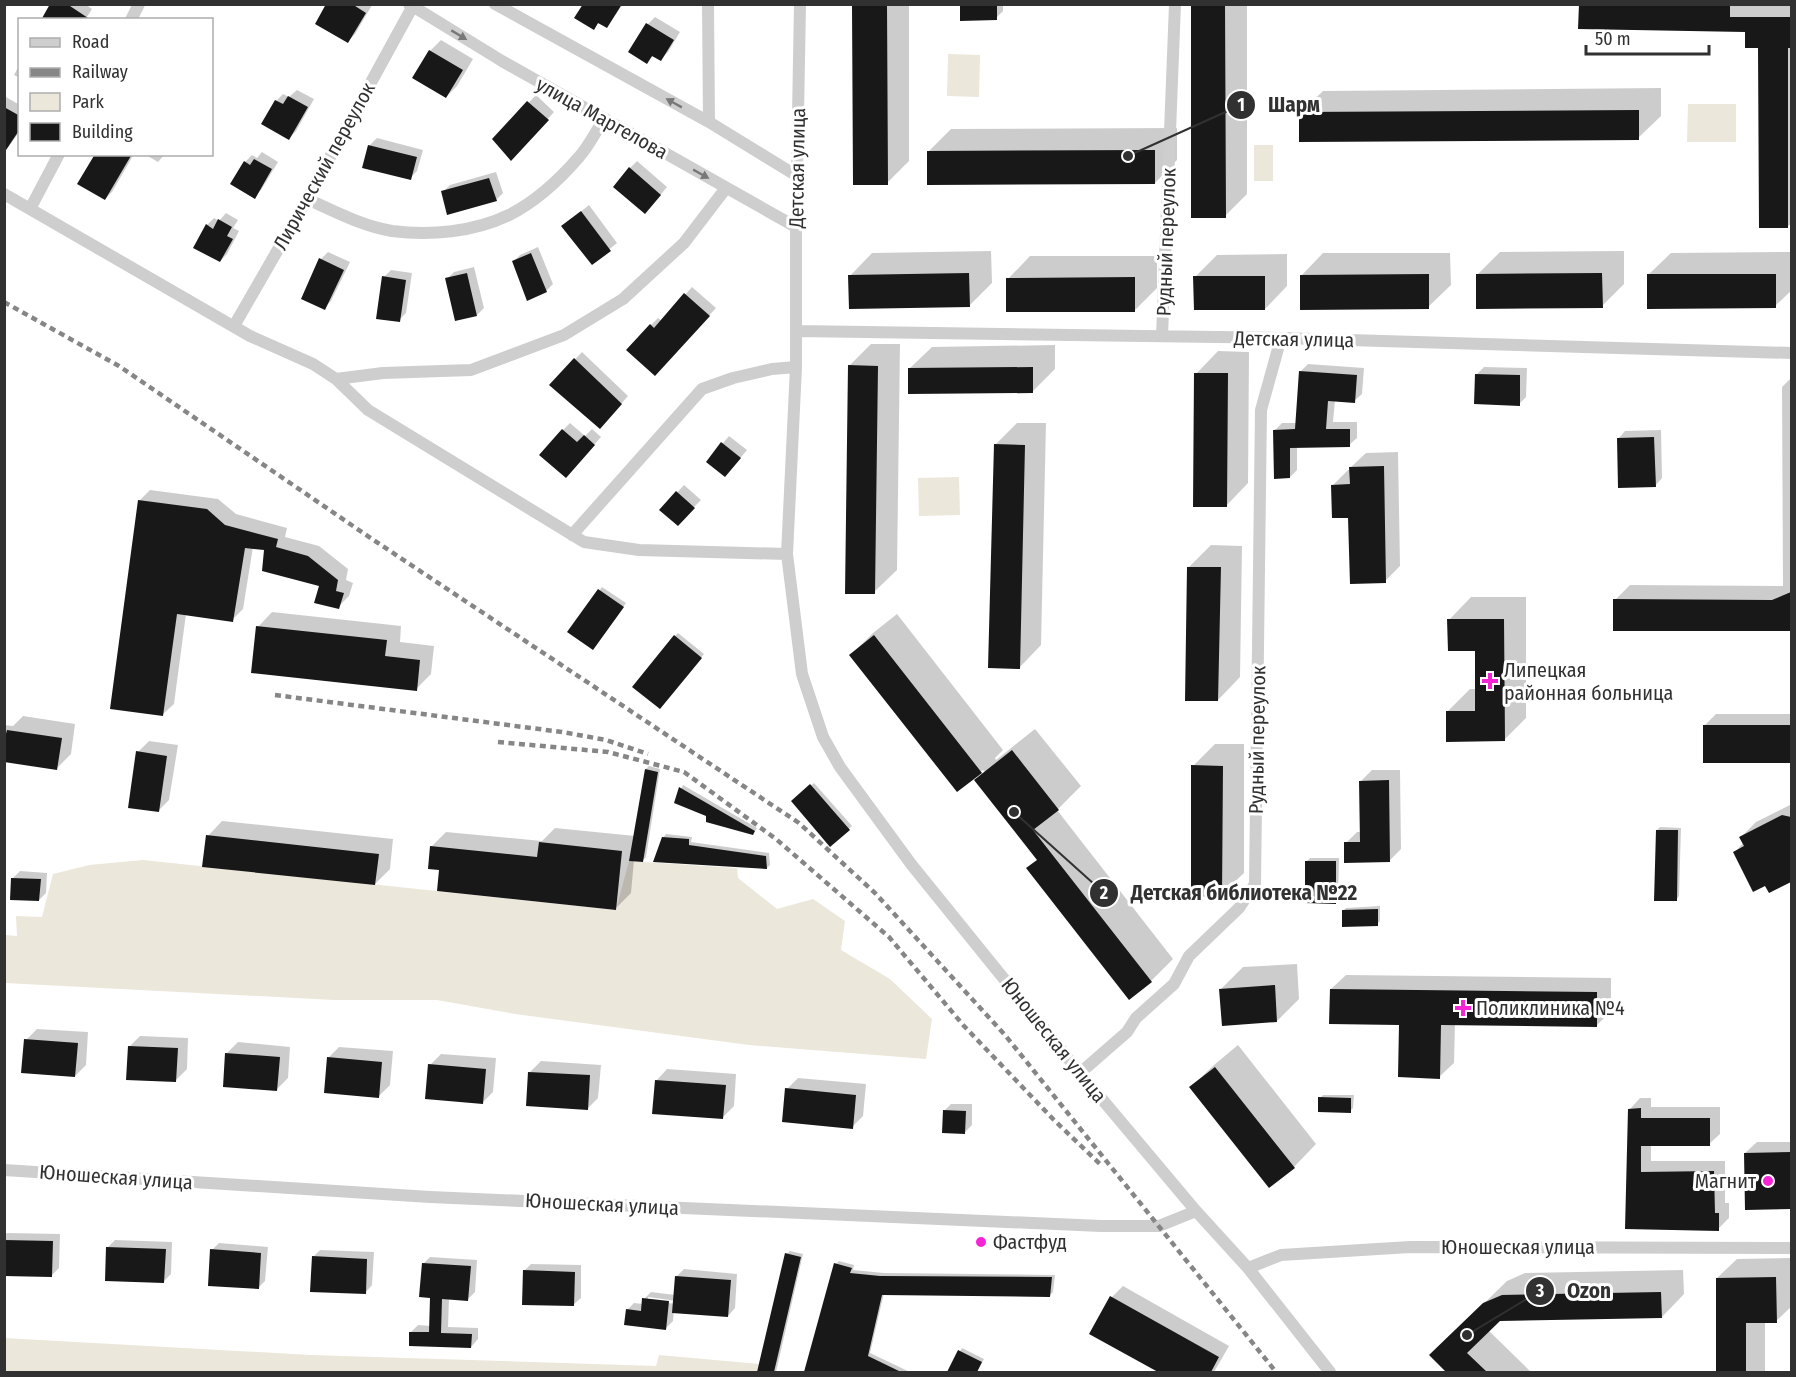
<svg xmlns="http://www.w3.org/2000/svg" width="1796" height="1377" viewBox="0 0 1796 1377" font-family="'Fira Sans Condensed',sans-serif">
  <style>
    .green { fill: #ece7db }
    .shadow { fill: #0003; fill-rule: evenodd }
    .building { fill: #181818 }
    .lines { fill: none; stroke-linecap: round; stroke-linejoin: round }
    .street { stroke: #cecece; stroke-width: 12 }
    .rail { stroke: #868686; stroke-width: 4.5; stroke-dasharray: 6 4.5; stroke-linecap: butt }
    .oneway { fill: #787878 }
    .poi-dot { fill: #f525d5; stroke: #fff; stroke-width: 2 }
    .labels { text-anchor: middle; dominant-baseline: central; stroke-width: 6; stroke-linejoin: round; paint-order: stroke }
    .street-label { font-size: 20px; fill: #313131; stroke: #fff }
    .poi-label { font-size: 20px; fill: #313131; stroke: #fff; text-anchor: start }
    .leader { fill: none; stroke: #313131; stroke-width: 2 }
    .callout-dot { fill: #313131; stroke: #fff; stroke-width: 2 }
    .mark-label { font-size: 18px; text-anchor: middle; font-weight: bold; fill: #fff }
    .callout-label { font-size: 21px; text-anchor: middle; font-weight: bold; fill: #313131; stroke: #fff; stroke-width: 6; stroke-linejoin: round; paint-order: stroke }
  </style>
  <rect width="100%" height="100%" fill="#fff"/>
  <path class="green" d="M948,54L980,55L979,97L947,96Z
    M1688,104H1736V142H1687Z
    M1254,145H1273V181H1254Z
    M959,477L960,515L919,516L918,478Z
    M143,860L616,910L629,861L737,868L738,878L777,909L813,899L845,921L841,950L890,979L932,1019L926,1059L749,1045L515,1014L437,1000H334L5,983V935L17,936L16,916L42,917L53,874L89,865Z
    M4,1338L311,1355L656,1366L659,1355L759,1364L757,1372H5Z"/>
  <path class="shadow" d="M52,4H85L92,9L85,20Z
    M328,4H371L372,5L355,34L348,41Z
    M585,4H623L607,27L600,22L593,28Z
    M856,4H909V161L887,183L854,7Z
    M961,4H1003V11L996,18Z
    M1192,4H1247V194L1225,216Z
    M1580,4H1792V223L1788,226L1760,47L1747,30Z
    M655,17L680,32L668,52L661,59L654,55L647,62L631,52L648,24Z
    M441,40L473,59L457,86L446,97L414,78L430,51Z
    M20,64V78L14,75Z
    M1661,88V116L1638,138L1300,113L1323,91Z
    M297,90L314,99L296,131L289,138L276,101L283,94L289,97Z
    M536,95L554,112L518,152L494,139Z
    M4,96L20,105V131L4,153Z
    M1177,128V160L1155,183L929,151L951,129Z
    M377,138L423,150L417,171L410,178L369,146Z
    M262,152L278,162L261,190L254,197L245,162L252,155L257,158Z
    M96,154H134L112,192L105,199Z
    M144,154H165L158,162Z
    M637,161L667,187L652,205L630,168Z
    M496,172L503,193L496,200L443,192L450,185Z
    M589,205L617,243L592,263L563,226Z
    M226,213L238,220L233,228L239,231L227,254L220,261L207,225L214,218L219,221Z
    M538,247L553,284L546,291L513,262L520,255Z
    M991,251L992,283L969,306L850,276L872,253Z
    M1624,251V284L1602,306L1477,275L1500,252Z
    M328,252L350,262L331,301L324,308L321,259Z
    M1792,252V290L1775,306L1648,275L1671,253Z
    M1323,253H1450L1451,285L1428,307L1301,276Z
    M1287,254V286L1265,309L1195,277L1217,255Z
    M1030,256H1157V288L1135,310L1008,279Z
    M474,267L484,308L477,315L447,279L454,272Z
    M391,270L412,273L406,313L399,320L384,277Z
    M692,287L716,308L661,367L651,325L658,318L662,321Z
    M871,344H900L897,570L874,592L849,366Z
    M1055,345V369L1033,391L909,369L932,347Z
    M1218,351L1249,352L1248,483L1226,506L1196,374Z
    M582,352L628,396L607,420L551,385Z
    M1308,364L1364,368L1362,394L1354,401L1335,400L1333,422H1357V438L1349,445L1297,446V470L1290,477L1275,430L1282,423H1297L1301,371Z
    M1484,367L1527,368L1526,397L1519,404L1477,374Z
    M1792,377V630L1615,629V600L1630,585L1783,586L1782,387Z
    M570,423L585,436L592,429L601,437L573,469L563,430Z
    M1017,423H1046L1041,645L1019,668L995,445Z
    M1661,430L1662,478L1655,486L1618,439L1625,431Z
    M729,436L747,450L732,468L708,461Z
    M1398,452L1400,566L1385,581L1333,485L1348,470H1351V467L1366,453Z
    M684,485L701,500L684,517L661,510Z
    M150,490L218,499L236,514L287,528L285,537L319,546L348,569L346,580L353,583L349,596L338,607L321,585L266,549L253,547L243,609L232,620L186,614L174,704L163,714L140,500Z
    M1211,545L1242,546L1240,677L1218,700L1189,567Z
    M602,587L626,603L596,645L569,632Z
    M1471,597H1526V718L1504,740L1447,712L1470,689H1476V650L1449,620Z
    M272,612L401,626L400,642L434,646L431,674L416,689L258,627Z
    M897,614L1003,750L995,758L996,760L1035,729L1081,786L1057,810L1173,959L1151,981L1130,998L1028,869L1038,859L976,780L985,772L983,770L957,790L851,655L873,633Z
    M678,633L704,654L663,704L675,636Z
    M1716,714H1792V761H1705V725Z
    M23,716L75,724L71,754L56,769L8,761L4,764V725L13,726Z
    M149,741L178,745L169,800L158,811L138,752Z
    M1215,744H1244V873L1221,895L1193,766Z
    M649,766L660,769L646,857L643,860H634L631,893L616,908L441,869L431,847L446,832L542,841L555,828L635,836L646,769Z
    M1372,770H1400L1401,849L1390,860L1346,843L1357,832H1361V781Z
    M814,783L852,826L831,845L793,801Z
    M683,785L757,828L756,830L753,833L675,802Z
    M1792,804V880L1770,891L1735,852L1744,842L1741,837L1756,822Z
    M222,821L393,839L390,869L375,884L208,836Z
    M1660,827L1681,828L1679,896L1676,900L1657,830Z
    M666,834L692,837L691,842L769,853L770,865L767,868L663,838Z
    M1310,858H1339L1338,899L1335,902L1307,861Z
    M20,871L47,873L46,893L39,900L13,878Z
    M1380,906V921L1377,924L1343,911L1346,908Z
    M1297,964L1299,999L1277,1021L1221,989L1243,967Z
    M1346,975L1611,978V1011L1596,1026L1455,1024L1454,1063L1439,1077L1401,1023L1331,989Z
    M37,1029L88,1032L86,1065L75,1076L26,1040Z
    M140,1036L188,1038L187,1069L175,1081L129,1047Z
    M238,1042L290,1047L288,1078L277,1089L227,1053Z
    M1238,1045L1316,1144L1294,1167L1191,1087L1214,1065Z
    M339,1047L393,1051L390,1085L379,1096L328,1058Z
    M441,1054L496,1058L493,1092L482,1103L430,1065Z
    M541,1061L601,1065L598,1098L587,1109L530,1072Z
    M667,1069L736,1074L734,1106L723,1117L656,1081Z
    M798,1078L866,1084L863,1116L852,1127L787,1089Z
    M1323,1095H1354L1353,1108L1350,1111L1320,1098Z
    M1640,1098H1651V1107H1720V1134L1709,1144H1651V1161H1725V1203H1729V1218L1718,1229L1627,1228L1630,1109Z
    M951,1104H972V1125L965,1132L944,1111Z
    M1757,1142H1792V1208H1747L1745,1153Z
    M7,1233L60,1234L59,1268L52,1275L4,1274V1235Z
    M115,1240L172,1242L171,1274L164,1281L108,1247Z
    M219,1243L268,1247L265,1281L258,1288L212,1250Z
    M320,1250L374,1252L372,1285L365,1293L313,1257Z
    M790,1251L803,1254L776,1372H759L787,1254Z
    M430,1257L477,1260L475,1292L468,1299L449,1298L448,1327L478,1328V1339L471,1347L411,1332L418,1325L431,1326V1297L423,1264Z
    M1792,1258V1306L1776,1321H1765V1372H1717V1278L1737,1259Z
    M839,1261L854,1265L853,1270L884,1273L1055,1275L1053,1292L1050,1295L884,1293L870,1353L910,1372H806L836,1264Z
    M531,1264L581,1265V1298L573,1305L524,1271Z
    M684,1269L737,1274L735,1308L728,1316L674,1311L673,1321L666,1328L627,1310L634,1303L643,1304L644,1299L651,1292L675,1295L677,1276ZM648,1297L677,1301L676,1304L648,1300Z
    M1683,1270L1684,1294L1662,1317L1499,1320L1488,1330L1531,1372H1448L1431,1355L1507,1281L1525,1273Z
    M1123,1286L1229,1346L1214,1372H1161L1091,1333L1112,1297Z
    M962,1348L984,1359L977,1372H949Z"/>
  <path class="building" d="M50,4H67L91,20H41Z
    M326,4H352L366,13L348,43L315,24Z
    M583,4H622L607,28L598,23L594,30L574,18Z
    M960,4H997V20L960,21Z
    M1191,4H1225L1226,218H1191Z
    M1579,4H1730V17H1791V48H1788V228H1759L1758,48H1745V32L1578,29Z
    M852,6H887L888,185H853Z
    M646,23L674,40L661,61L652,56L647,64L628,52Z
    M429,50L463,70L446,98L412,78Z
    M288,96L308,107L289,140L261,124L275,100L283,104Z
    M527,101L549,120L511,161L492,139Z
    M4,107L20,116V129L4,153Z
    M1639,110V140L1299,142V112Z
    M368,145L417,157L411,180L362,168Z
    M1155,150V184L927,185V151Z
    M95,154H132L105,200L77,184Z
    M254,159L272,169L255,199L230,184L244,161L250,165Z
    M629,167L661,195L645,214L613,187Z
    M489,178L497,201L447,215L441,191Z
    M581,211L611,251L592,265L561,226Z
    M218,219L232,227L227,236L233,239L220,262L193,248L206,224L213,229Z
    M531,253L547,292L527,301L512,261Z
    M319,258L344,270L325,310L301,299Z
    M467,273L477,316L455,321L445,278Z
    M969,273L970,307L849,309L848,275Z
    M1602,273L1603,308L1476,309V274Z
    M1429,274V309L1300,310V275Z
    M1647,274H1776V308L1647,309Z
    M382,276L406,280L400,322L376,319Z
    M1193,276H1265V310H1194Z
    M1135,277V312H1006V278Z
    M684,293L710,316L655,376L626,350L650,324L654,328Z
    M574,358L622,404L600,429L549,385Z
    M848,365L878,366L875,594H845Z
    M1033,367V393L908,394V368Z
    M1299,371L1357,375L1355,403L1328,401L1326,429H1350V447L1290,448V478L1274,479L1273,430L1295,429Z
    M1194,373H1228L1227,507H1193Z
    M1475,374L1520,375V406L1474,404Z
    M562,429L577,442L584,435L595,445L566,478L539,455Z
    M1654,437L1656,487L1618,488L1617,438Z
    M721,442L741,458L725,477L706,462Z
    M994,444L1025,445L1020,669L988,668Z
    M1384,466L1386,583L1350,584L1348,518H1332L1331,485L1350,484L1349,467Z
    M676,491L695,508L678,526L659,510Z
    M138,500L207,509L225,525L278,539L276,547L308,556L338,580L336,591L344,593L339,609L314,603L319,586L262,571L264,550L245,548L233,622L177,614L163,716L110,709Z
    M1187,567H1221L1218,701H1185Z
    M598,589L624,607L593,650L567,632Z
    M1791,592V631H1613V599L1772,600Z
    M1447,619H1504L1505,741L1446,742V711H1475V651H1448Z
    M256,626L387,640L385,656L420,660L417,691L251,673Z
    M674,635L702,658L660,709L632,687Z
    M874,635L982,773L957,792L849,655Z
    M1703,725H1791V763H1703Z
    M7,730L62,738L57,770L4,762V741Z
    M1012,750L1059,810L1033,830L1152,982L1129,1000L1026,868L1037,860L974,780Z
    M136,751L167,756L159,812L128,808Z
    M1191,765L1223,766L1222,896L1191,897Z
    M645,769L658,772L643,862L629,861Z
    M1389,780L1390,862L1344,863V842H1360L1359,781Z
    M810,784L850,830L830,847L791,801Z
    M679,787L755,831L753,835L706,822V816L674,803Z
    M1782,815L1791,817V882L1769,893L1765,886L1753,892L1733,852L1744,846L1739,837Z
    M1656,830H1678L1677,901H1654Z
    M206,835L379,854L375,885L202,867Z
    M662,837L689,839V845L766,856L767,869L653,862Z
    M539,842L622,851L616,910L437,891L439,870L428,869L430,846L537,857Z
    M1305,861H1336V904L1305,903Z
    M11,878L41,879L39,901L10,900Z
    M1378,909V926L1342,927V910Z
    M1275,985L1277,1022L1222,1026L1219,989Z
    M1330,989L1597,992V1027L1441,1025L1440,1079L1398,1077L1399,1025L1329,1024Z
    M24,1039L78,1043L75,1077L21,1073Z
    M128,1046L178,1048L176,1082L126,1080Z
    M225,1053L280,1057L277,1091L223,1087Z
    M327,1057L382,1062L379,1098L324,1093Z
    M428,1064L486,1069L483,1104L425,1099Z
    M1215,1067L1295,1168L1269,1188L1189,1087Z
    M528,1072L590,1075L588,1110L526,1106Z
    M655,1080L726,1085L723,1119L652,1114Z
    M785,1088L856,1095L853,1129L782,1122Z
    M1318,1097L1351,1098V1113L1318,1112Z
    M1641,1108V1118H1710V1146H1641V1172L1714,1171L1715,1213H1719V1231L1625,1229L1628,1109Z
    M943,1110L966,1111L965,1134L942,1133Z
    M1791,1152V1209L1745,1210L1744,1153Z
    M4,1240L53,1241L52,1277L4,1276Z
    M106,1247L166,1249L164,1283L105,1281Z
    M210,1249L261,1253L259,1289L208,1286Z
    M785,1253L801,1257L774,1372H757Z
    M312,1256L367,1259L366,1294L310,1292Z
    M422,1263L471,1266L468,1301L442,1299L441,1333L472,1334L471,1348L409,1346V1332H429L430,1298L419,1297Z
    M834,1263L852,1268L850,1273L880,1276L1052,1277L1050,1297L882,1295L868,1356L901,1372H804Z
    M523,1270L575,1272L574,1306L522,1305Z
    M675,1276L731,1280L728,1317L672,1313Z
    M1776,1277L1777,1323H1746V1372H1716V1278Z
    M1661,1292L1662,1318L1500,1321L1467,1353L1487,1372H1446L1429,1355L1483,1303L1502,1295Z
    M1110,1296L1219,1357L1211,1372H1158L1089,1334Z
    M642,1298L669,1301L666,1330L624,1325L626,1309L641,1311Z
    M958,1350L982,1362L977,1372H947Z"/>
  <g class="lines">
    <path class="street" d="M409,4L502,61L796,227
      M495,4L709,122L797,176
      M708,4L709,122
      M800,4L796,227V367L787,554L802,674L823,737L840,767L911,864L1080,1073L1196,1211L1248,1268L1330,1372
      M131,20L139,4
      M4,194L250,336L313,364L336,379L383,373L471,370L564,335L623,299L684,243L726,188
      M307,199C334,211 362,226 392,231C430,236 474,232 509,215C535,202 560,179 579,157C589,146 596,131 604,119
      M30,209L59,154
      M234,326L307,199L414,4
      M797,331L1281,338L1792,353
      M1162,336L1175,4
      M336,379L368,410L584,542L639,550L787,554
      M572,535L702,389L733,378L772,369L796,367
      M1080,1073L1127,1032L1136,1018L1174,984L1189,956L1239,908L1255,884L1261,410L1281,338
      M4,1170L430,1197L1101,1226H1159L1196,1211
      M1248,1268L1281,1255L1410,1247L1792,1248"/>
    <path class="rail" d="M4,302L119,366L372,539L799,823L875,893L1005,1035L1276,1372
      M275,695L562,732L606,740L648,754
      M498,742L608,752L684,772L776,839L889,937L964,1026L1054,1120L1102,1166"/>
  </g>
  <defs><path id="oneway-solid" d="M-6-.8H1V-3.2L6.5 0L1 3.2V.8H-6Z" transform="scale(1.5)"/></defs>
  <g class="oneway">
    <use href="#oneway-solid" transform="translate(459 35) rotate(31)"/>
    <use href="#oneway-solid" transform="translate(674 103) rotate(-151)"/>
    <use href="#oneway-solid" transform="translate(701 174) rotate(29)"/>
  </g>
  <g class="poi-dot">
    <path d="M1487 672h6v6h6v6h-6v6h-6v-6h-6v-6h6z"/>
    <path d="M1460 999h6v6h6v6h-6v6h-6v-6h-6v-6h6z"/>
    <circle cx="1768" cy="1181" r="6"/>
    <circle cx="981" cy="1242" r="6"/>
  </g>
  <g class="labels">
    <g class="street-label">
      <text transform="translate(602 118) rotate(29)">улица Маргелова</text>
      <text transform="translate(324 166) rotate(-61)">Лирический переулок</text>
      <text transform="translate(797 168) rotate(-89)">Детская улица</text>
      <text transform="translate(1166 242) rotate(-88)">Рудный переулок</text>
      <text transform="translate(1294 339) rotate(1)">Детская улица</text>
      <text transform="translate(1257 740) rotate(-89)">Рудный переулок</text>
      <text transform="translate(1054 1040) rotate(51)">Юношеская улица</text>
      <text transform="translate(116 1177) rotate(4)">Юношеская улица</text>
      <text transform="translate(602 1204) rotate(3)">Юношеская улица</text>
      <text x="1518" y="1247">Юношеская улица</text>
    </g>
    <g class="poi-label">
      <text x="1504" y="670">Липецкая<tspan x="1504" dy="23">районная больница</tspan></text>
      <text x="1476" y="1008">Поликлиника №4</text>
      <text x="1756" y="1181" text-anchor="end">Магнит</text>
      <text x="993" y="1242">Фастфуд</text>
    </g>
  </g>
  <path class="leader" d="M1128 156L1241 105M1014 812L1104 893M1467 1335L1540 1291"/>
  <g class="callout-dot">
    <circle cx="1128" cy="156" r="6"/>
    <circle cx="1014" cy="812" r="6"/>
    <circle cx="1467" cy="1335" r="6"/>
    <circle cx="1241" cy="105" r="15"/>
    <circle cx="1104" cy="893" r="15"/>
    <circle cx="1540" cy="1291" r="15"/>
  </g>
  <g class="mark-label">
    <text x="1241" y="111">1</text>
    <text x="1104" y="899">2</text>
    <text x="1540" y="1297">3</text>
  </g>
  <g class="callout-label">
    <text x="1294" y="112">Шарм</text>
    <text x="1244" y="900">Детская библиотека №22</text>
    <text x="1589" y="1298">Ozon</text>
  </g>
  <rect width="1796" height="1377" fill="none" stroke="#313131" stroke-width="12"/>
  <rect x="18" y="18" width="195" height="138" fill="#ffffff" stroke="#adadad" stroke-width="1.5"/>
  <rect x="30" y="38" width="30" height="9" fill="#cecece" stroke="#adadad" stroke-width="1.5"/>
  <text x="72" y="48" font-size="18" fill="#313131">Road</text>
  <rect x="30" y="68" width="30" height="9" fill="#868686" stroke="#adadad" stroke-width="1.5"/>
  <text x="72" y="78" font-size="18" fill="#313131">Railway</text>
  <rect x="30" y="93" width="30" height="18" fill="#ece7db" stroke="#adadad" stroke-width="1.5"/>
  <text x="72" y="108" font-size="18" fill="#313131">Park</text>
  <rect x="30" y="123" width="30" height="18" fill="#181818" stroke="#adadad" stroke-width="1.5"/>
  <text x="72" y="138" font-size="18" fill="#313131">Building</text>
  <path d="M1586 45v9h123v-9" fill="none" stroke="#313131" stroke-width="3"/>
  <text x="1595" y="45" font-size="18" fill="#313131" stroke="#ffffff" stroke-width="4.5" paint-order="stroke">50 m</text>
</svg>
